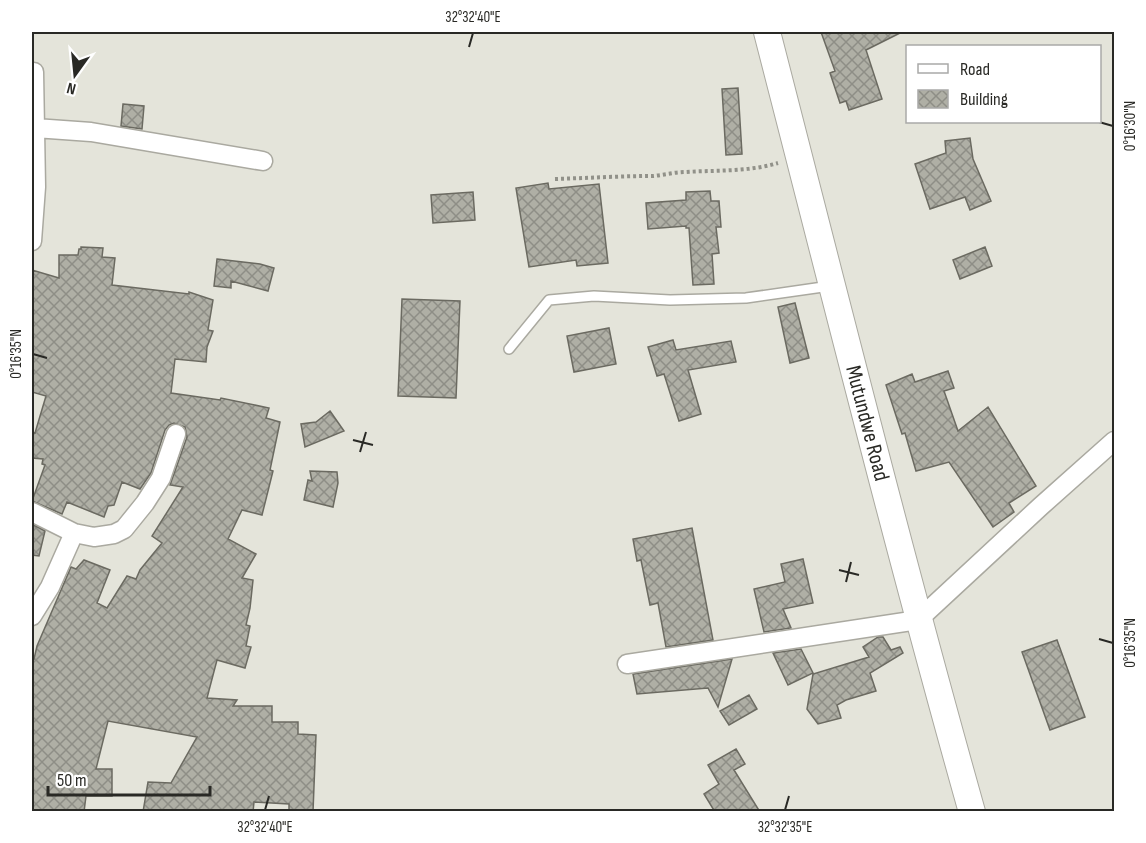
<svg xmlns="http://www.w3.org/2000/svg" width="1146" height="843" viewBox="0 0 1146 843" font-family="'Sofia Sans Condensed',sans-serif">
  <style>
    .building { fill: url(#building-cross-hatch); stroke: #6b6a61; stroke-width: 1.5 }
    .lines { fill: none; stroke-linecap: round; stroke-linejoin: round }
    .service-casing { stroke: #aaa9a0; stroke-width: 12 }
    .minor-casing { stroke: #aaa9a0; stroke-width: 21 }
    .secondary-casing { stroke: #aaa9a0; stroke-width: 28 }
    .path { stroke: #919189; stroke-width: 4; stroke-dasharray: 3 3; stroke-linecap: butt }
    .service { stroke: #fff; stroke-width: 9 }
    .minor { stroke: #fff; stroke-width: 18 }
    .secondary { stroke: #fff; stroke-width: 26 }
    .ticks { fill: none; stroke: #292925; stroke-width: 2 }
    .labels { text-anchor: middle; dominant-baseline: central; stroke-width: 4.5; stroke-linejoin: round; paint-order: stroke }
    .street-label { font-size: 22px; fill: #292925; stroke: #fff }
    .neatline { fill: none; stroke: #292925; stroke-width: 2 }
    .ticks-label { font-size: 15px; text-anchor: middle; fill: #292925 }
  </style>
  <defs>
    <pattern id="building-cross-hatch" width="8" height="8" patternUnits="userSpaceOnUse" patternTransform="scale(1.5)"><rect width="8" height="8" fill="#afafa5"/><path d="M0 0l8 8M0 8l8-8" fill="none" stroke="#8e8e86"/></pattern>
  </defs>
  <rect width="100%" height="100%" fill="#e4e4da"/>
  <path class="building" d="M821,32H902L866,50L882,99L849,110L846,101L840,103L830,73L835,71Z
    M738,88L742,154L726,155L722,89Z
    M123,104L144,106L142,129L121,126Z
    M970,138L973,159L991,201L970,210L965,197L930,209L915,164L946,153L945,141Z
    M548,183L549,189L599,184L608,263L577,266L576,260L529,267L516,188Z
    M710,191L711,201H719L721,227H716L719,253L712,254L714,284L693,285L689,228H686V226L648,229L646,203L686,200V192Z
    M473,192L475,220L433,223L431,195Z
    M81,247L103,248L102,257L115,258L112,285L189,294V292L213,300L208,330L213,331L207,347L206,362L175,359L171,393L220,400L221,398L269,408L266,418L280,422L270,470L273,471L262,515L242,510L228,539L256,554L242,578L253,580L250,608L246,625L250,626L246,646L251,647L245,668L217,660L207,698L237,700L233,706H272V722H298V734L316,735L313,812H289V804L254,802L253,812H143L148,782L171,783L197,737L108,721L96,769H112V796H86L84,812H32V658L34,659L37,646L71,567L76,569L84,560L110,570L97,603L107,608L127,576L136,579L140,570L162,543L152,536L183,487L170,485L187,437L185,427L174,423L169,425L165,430L151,473L140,489L122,482L114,505L108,506L104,517L67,502L62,514L32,501L45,465L42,464L43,459L32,458V432L35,433L46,396L32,392V270L59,278V255H78L79,249H81Z
    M985,247L992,266L960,279L953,260Z
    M217,259L260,264L274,268L268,291L231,281V288L214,286Z
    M402,299L460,301L456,398L398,396Z
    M795,303L809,358L790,363L778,307Z
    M609,328L616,364L574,372L567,336Z
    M673,340L676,350L731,341L736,362L688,370L701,414L679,421L664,374L657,376L648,347Z
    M948,371L954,388L944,391L958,431L988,407L1036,486L1009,503L1014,512L993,527L949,462L916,471L905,433L902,434L886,385L912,374L915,382Z
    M330,411L344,431L305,447L301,424L316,422Z
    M310,471L337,472L338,483L333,507L304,500L308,480L312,481Z
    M32,524L45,531L39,556L32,555Z
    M692,528L713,640L666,647L658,603L650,605L641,560L637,561L633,539Z
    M803,559L813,603L783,609L791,628L764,632L754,589L785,582L781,564Z
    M878,637H883L891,650L900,647L903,653L870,673L876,691L846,700L837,705L841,718L818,724L807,709L813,674L869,657L863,647Z
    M1057,640L1085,717L1050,730L1022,652Z
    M801,649L813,673L788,685L773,653Z
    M732,659L718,707L708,688L637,694L633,674Z
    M749,695L757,709L729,725L720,711Z
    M736,749L745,764L734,770L760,812H715L704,794L719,784L708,765Z"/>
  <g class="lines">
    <defs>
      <path id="service" d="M509,349L549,300L594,296L670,300L746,298L830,286"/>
      <path id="minor" d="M32,72H34L36,187L32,241
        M35,128L91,132L263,161
        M32,512L74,533L94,537L114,534L124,529L145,503L161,478L176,434
        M32,616L50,587L74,533
        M627,664L918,620L1041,506L1114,441"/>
      <g id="secondary">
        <path id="s1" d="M767,32C834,292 899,553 972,812"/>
      </g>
    </defs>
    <use href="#service" class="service-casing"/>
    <use href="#minor" class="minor-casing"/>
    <use href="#secondary" class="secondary-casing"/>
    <path class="path" d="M555,179C588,178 621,176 653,176C664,175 675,172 686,172C717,170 748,172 778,163"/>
    <use href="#service" class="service"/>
    <use href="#minor" class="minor"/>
    <use href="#secondary" class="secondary"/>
  </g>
  <path class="ticks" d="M469,47L473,33M1099,122L1113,126M33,354L47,358M353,440L373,445M360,452L366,432M839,570L859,575M846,582L851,562M1099,639L1113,643M265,810L269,796M785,810L789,796"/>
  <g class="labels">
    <g class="street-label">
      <text stroke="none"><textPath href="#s1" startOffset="404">Mutundwe Road</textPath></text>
    </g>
  </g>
  <rect width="1146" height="843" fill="none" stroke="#ffffff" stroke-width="66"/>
  <rect x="906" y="45" width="195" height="78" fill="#ffffff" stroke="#a9a9a8" stroke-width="1.5"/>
  <rect x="918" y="64" width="30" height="9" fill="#ffffff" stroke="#a9a9a8" stroke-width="1.5"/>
  <text x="960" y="75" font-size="18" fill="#292925">Road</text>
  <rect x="918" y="90" width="30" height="18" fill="url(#building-cross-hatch)" stroke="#a9a9a8" stroke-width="1.5"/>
  <text x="960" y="105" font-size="18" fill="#292925">Building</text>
  <g transform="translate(75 75) rotate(195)" stroke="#ffffff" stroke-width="4.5" paint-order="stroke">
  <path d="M0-4.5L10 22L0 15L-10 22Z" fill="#292925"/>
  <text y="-9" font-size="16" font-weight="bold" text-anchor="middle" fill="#292925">N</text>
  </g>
  <path d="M48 786v9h162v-9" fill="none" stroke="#292925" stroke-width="3"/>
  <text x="57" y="786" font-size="18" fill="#292925" stroke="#ffffff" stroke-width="4.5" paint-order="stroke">50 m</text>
  <rect x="33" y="33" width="1080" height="777" class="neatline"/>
  <g class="ticks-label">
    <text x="473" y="22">32°32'40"E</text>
    <text transform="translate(1130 126) rotate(-90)" y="5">0°16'30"N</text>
    <text transform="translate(16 354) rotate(-90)" y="5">0°16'35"N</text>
    <text transform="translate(1130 643) rotate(-90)" y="5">0°16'35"N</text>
    <text x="265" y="832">32°32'40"E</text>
    <text x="785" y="832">32°32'35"E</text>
  </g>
</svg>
